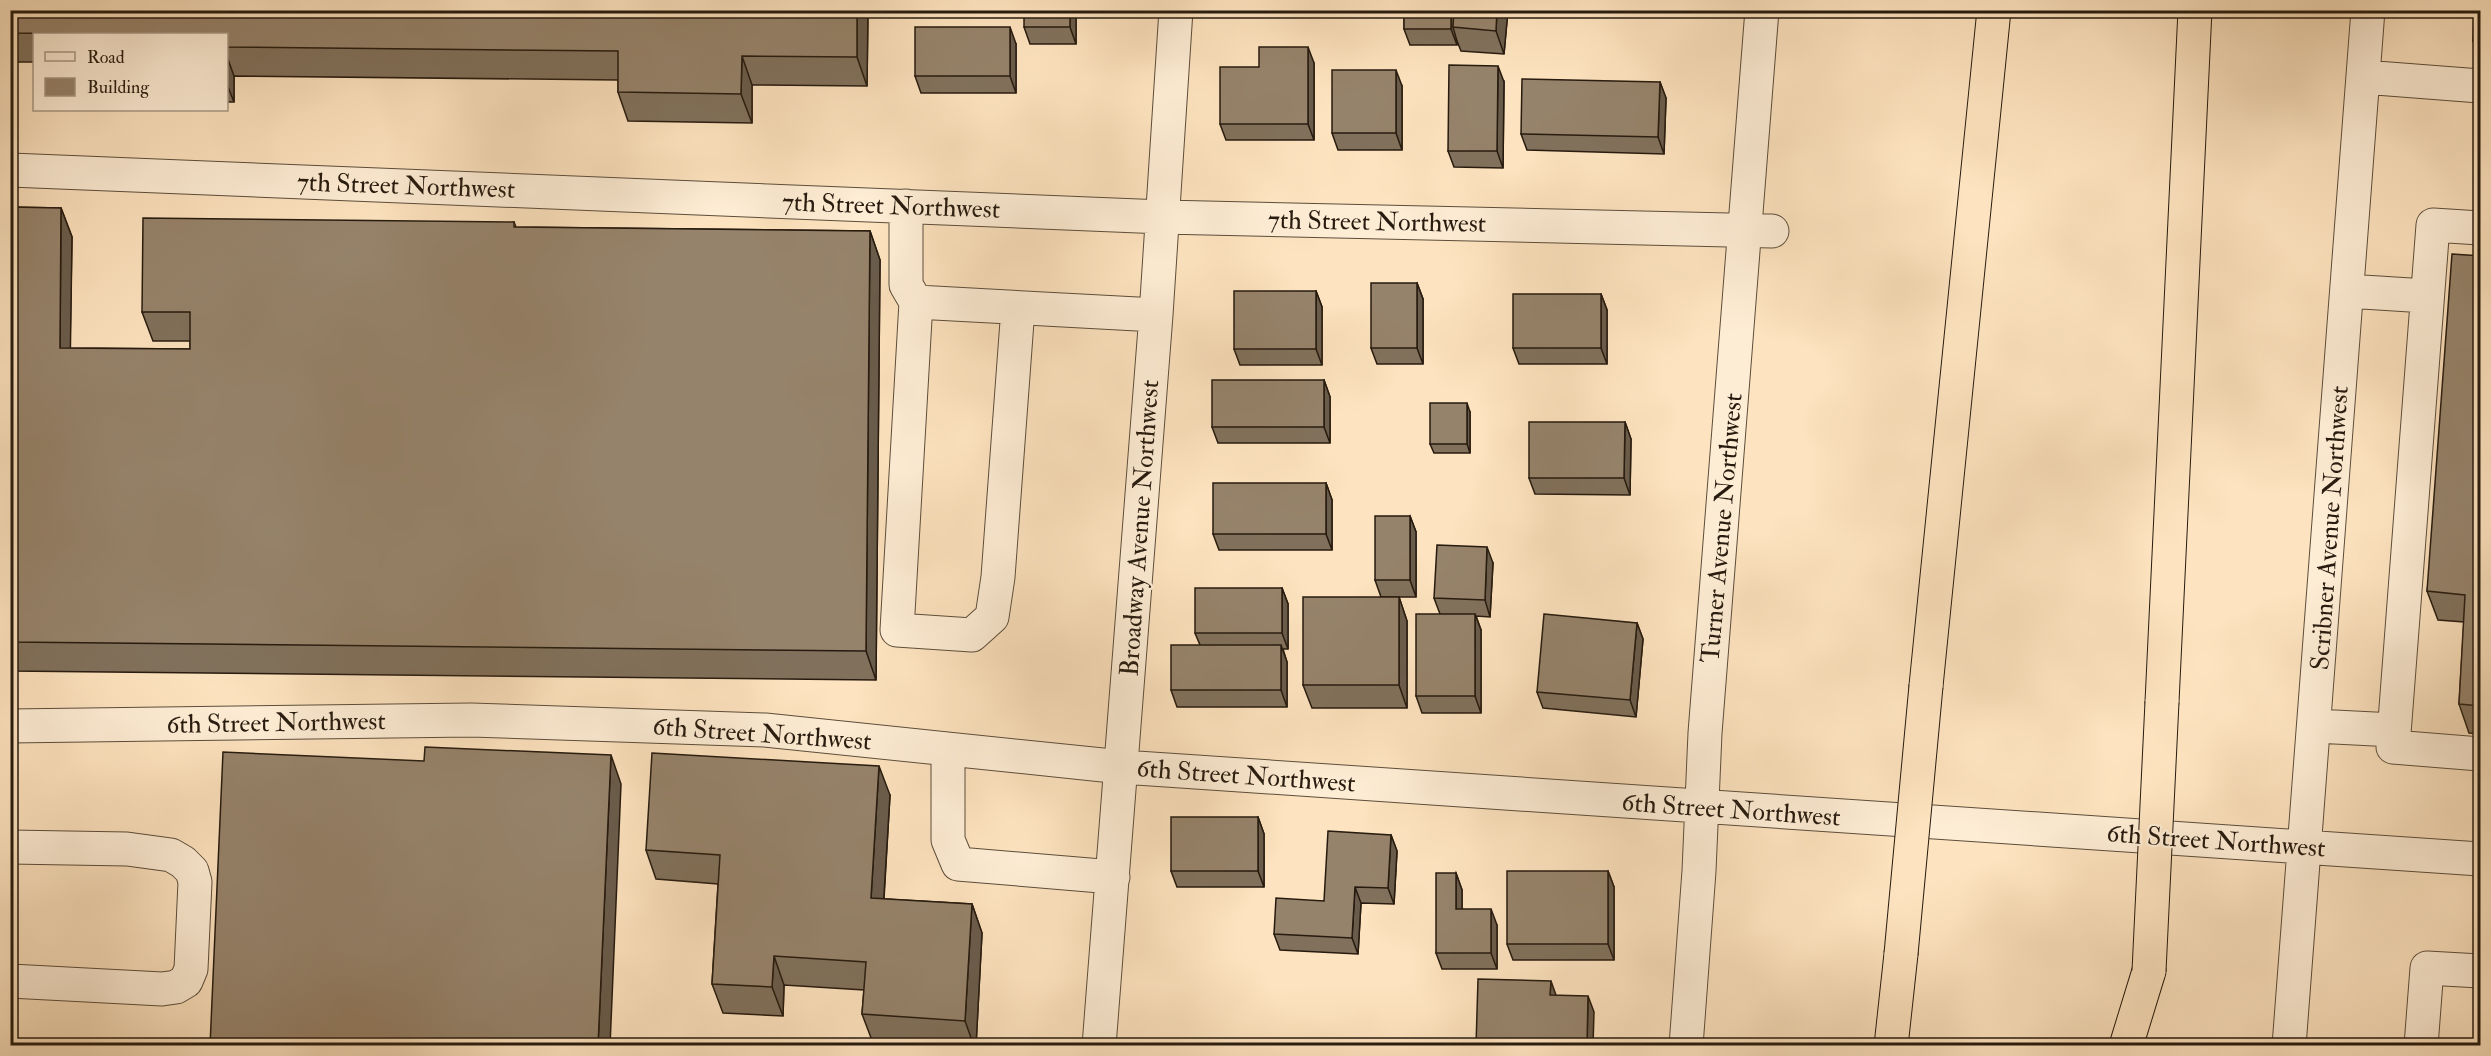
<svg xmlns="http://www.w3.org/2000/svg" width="2491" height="1056" viewBox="0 0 2491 1056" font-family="'IM FELL Double Pica',serif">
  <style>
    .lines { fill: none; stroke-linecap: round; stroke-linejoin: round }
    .minor-casing { stroke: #5c4d3b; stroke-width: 35 }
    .highway-casing { stroke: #271b0f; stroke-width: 35 }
    .minor { stroke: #feedd5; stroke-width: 33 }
    .highway { stroke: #fde3bf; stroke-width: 33 }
    .highway-bridge-casing { stroke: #271b0f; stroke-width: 35; stroke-linecap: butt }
    .highway-bridge { stroke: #fde3bf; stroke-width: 33 }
    .wall { fill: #81715c; stroke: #271b0f; stroke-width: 1.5 }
    .shaded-wall { fill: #695c4b; stroke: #271b0f; stroke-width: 1.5 }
    .building { fill: #96836b; stroke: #271b0f; stroke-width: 1.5 }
    .labels { text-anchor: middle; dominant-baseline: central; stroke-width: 4.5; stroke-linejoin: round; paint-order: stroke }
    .street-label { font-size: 26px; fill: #271b0f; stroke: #feedd5 }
  </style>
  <rect width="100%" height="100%" fill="#fde3bf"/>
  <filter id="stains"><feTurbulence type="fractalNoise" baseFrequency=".00333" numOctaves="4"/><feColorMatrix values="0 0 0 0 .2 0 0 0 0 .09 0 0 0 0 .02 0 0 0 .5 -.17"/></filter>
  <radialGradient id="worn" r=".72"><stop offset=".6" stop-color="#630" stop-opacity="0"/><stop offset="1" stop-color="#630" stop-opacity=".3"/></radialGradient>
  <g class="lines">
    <defs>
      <path id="minor" d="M2363,77L2480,86
        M10,170L1163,217L1772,231
        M906,206V285L916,302L1156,315
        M2480,228L2433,225L2393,747L2480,754
        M2347,291L2426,296
        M916,302L897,630L972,635L992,617L998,577L1018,308
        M10,726L471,720L765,730L1122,767L2480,859
        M2315,726L2394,730
        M948,749V840L958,864L1113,877
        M10,847L127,849L171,855L183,862L192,871L195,882L191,969L186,981L176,987L162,989L10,981
        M1099,1046L1156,315L1176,10
        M1686,1046L1699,871L1705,733L1762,10
        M2289,1046L2368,10
        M2421,1046L2427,968L2480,971"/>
      <path id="highway" d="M1926,686L1994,10
        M2162,702L2195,10
        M1891,1046L1901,954
        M2126,1046L2149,971"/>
    </defs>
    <use href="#minor" class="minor-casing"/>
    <use href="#highway" class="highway-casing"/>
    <use href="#minor" class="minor"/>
    <use href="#highway" class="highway"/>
    <defs>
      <path id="highway-bridge" d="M1901,954L1926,686
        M2149,971L2162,702"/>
    </defs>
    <use href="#highway-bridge" class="highway-bridge-casing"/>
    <use href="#highway-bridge" class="highway-bridge"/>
  </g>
  <path class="wall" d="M10,10H868L867,86L752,85V123L628,121L618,92V80L234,76V102H226V34H34V62H10Z
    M1076,10V44H1030L1024,27Z
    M1404,10H1508L1504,54L1461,51L1457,41V45H1410L1404,29Z
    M1565,10H1673V11H1565Z
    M2481,10V63L2473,41Z
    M1016,44V93H921L915,76Z
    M1314,63V140H1226L1220,124L1259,67Z
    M1504,82L1503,168L1454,167L1448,151Z
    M1660,82L1666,98L1664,154L1527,150L1521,134Z
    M1402,86V150H1338L1332,133Z
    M10,207L61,208L72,237L70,348L190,349V341H153L142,312L514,222L516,227L870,231L880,260L876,680L10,671Z
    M2481,256V734L2469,733L2459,704L2464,622L2438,620L2427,591Z
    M1417,283L1423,299V364H1377L1371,348Z
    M1316,291L1322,307V365H1240L1234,349Z
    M1601,294L1607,310V364H1519L1513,348Z
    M1324,380L1330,397V443H1218L1212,427Z
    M1470,412V453H1434L1430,444Z
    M1625,422L1631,439L1630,495L1535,494L1529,478Z
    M1326,483L1332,500V550H1219L1213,534Z
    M1410,516L1416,532V597H1381L1375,580Z
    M1493,563L1490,617L1476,616L1481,630V713H1422L1416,696L1440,614L1434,598Z
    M1282,588L1288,604V649H1283L1287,662V707H1177L1171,690L1200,645L1195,633Z
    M1399,597L1407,621V708H1312L1303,685Z
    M1637,623L1643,639L1636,717L1543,708L1537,692Z
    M890,795L884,899L972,904L982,933L976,1046H906L873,1043L862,1014L864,990L784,985L783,1016L723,1013L712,984L718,884L656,879L646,850Z
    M1258,817L1264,834V887H1177L1171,871Z
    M1391,835L1397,851L1394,904L1361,903L1358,954L1280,950L1274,934L1324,901Z
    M1608,871L1614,887V960H1513L1507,944Z
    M1456,873L1462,890V909L1497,925V969H1442L1436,953Z"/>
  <path class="shaded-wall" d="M857,10H868L867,86L857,57Z
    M1070,10H1076V44L1070,27Z
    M1451,10H1457L1453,27L1457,41V45L1451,29Z
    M1497,10H1508L1504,54L1496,31Z
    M1010,27L1016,44V93L1010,76Z
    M1308,47L1314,63V140L1308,124Z
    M226,54L234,76V102L226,82Z
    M742,56L752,85V123L741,94Z
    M1498,66L1504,82L1503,168L1497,151Z
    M1396,70L1402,86V150L1396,133Z
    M1660,82L1666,98L1664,154L1658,137Z
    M61,208L72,237L70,377L60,348Z
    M870,231L880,260L876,680L866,651Z
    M1417,283L1423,299V364L1417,348Z
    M1316,291L1322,307V365L1316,349Z
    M1601,294L1607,310V364L1601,348Z
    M1324,380L1330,397V443L1324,427Z
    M1467,403L1470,412V453L1467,444Z
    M1625,422L1631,439L1630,495L1624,478Z
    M1326,483L1332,500V550L1326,534Z
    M1410,516L1416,532V597L1410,580Z
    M1487,547L1493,563L1490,617L1485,600Z
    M1282,588L1288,604V649L1282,633Z
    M1399,597L1407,621V708L1399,685Z
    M1475,614L1481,630V713L1475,696Z
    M1637,623L1643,639L1636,717L1630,700Z
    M1281,645L1287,662V707L1281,690Z
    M611,755L621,784L610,1046H598Z
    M879,766L890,795L882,927L871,898Z
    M1258,817L1264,834V887L1258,871Z
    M1391,835L1397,851L1394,904L1388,888Z
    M1608,871L1614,887V960L1608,944Z
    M1456,873L1462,890V925L1456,909Z
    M1355,887L1361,903L1358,954L1352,938Z
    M972,904L982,933L976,1046H974L965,1021Z
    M1491,909L1497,925V969L1491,953Z
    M774,956L784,985L783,1016L772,987Z
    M1551,981L1557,998L1550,995Z
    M1588,996L1594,1012L1593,1046H1587Z"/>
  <path class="building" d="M10,10H857V57L742,56L741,94L618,92V51L226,47V34H101L10,33Z
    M1024,10H1070V27H1024Z
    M1404,10H1451V29H1404Z
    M1454,10H1497L1496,31L1453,27Z
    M2474,10H2481V42L2473,41Z
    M915,27H1010V76H915Z
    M1259,47H1308V124H1220V67H1259Z
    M1449,65L1498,66L1497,151H1448Z
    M1332,70H1396V133H1332Z
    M1522,79L1660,82L1658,137L1521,134Z
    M10,207L61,208L60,348L190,349V312H142L143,218L514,222V227L870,231L866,651L10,642Z
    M2452,254L2481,256V706L2459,704L2465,595L2427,591Z
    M1371,283H1417V348H1371Z
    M1234,291H1316V349H1234Z
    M1513,294H1601V348H1513Z
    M1212,380H1324V427H1212Z
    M1430,403H1467V444H1430Z
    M1529,422H1625L1624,478H1529Z
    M1213,483H1326V534H1213Z
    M1375,516H1410V580H1375Z
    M1437,545L1487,547L1485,600L1434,598Z
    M1195,588H1282V633H1195Z
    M1303,597H1399V685H1303Z
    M1416,614H1475V696H1416Z
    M1544,614L1637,623L1630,700L1537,692Z
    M1171,645H1281V690H1171Z
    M425,747L611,755L598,1046H210L223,752L424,761Z
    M652,753L879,766L871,898L972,904L965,1021L862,1014L866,962L774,956L772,987L712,984L720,855L646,850Z
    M1171,817H1258V871H1171Z
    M1328,831L1391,835L1388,888L1355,887L1352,938L1274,934L1276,898L1324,901Z
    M1507,871H1608V944H1507Z
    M1436,873H1456V909H1491V953H1436Z
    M1478,979L1551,981L1550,995L1588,996L1587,1046H1476Z"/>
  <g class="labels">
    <g class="street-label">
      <text transform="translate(406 186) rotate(2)">7th Street Northwest</text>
      <text transform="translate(891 206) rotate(2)">7th Street Northwest</text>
      <text transform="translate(1377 222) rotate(1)">7th Street Northwest</text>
      <text transform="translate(1140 528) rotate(-86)">Broadway Avenue Northwest</text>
      <text transform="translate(1722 528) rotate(-85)">Turner Avenue Northwest</text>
      <text transform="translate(2330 528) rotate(-86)">Scribner Avenue Northwest</text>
      <text transform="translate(276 723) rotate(-1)">6th Street Northwest</text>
      <text transform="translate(762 734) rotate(4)">6th Street Northwest</text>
      <text transform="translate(1246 776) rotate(4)">6th Street Northwest</text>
      <text transform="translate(1731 810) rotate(4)">6th Street Northwest</text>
      <text transform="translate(2216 841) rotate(4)">6th Street Northwest</text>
    </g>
  </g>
  <rect width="2491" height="1056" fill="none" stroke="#fde3bf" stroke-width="36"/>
  <rect x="12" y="12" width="2467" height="1032" fill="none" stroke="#271b0f" stroke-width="3"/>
  <rect x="18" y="18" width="2455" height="1020" fill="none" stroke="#271b0f" stroke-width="1.5"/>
  <rect x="33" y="33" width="195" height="78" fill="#feedd5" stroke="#a89986" stroke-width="1.5"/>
  <rect x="45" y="52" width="30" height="9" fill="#feedd5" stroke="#a89986" stroke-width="1.5"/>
  <text x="87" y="63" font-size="18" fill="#271b0f">Road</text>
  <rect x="45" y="78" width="30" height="18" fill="#96836b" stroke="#a89986" stroke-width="1.5"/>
  <text x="87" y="93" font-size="18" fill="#271b0f">Building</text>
  <rect width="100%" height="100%" filter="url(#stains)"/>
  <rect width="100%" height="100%" fill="url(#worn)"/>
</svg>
